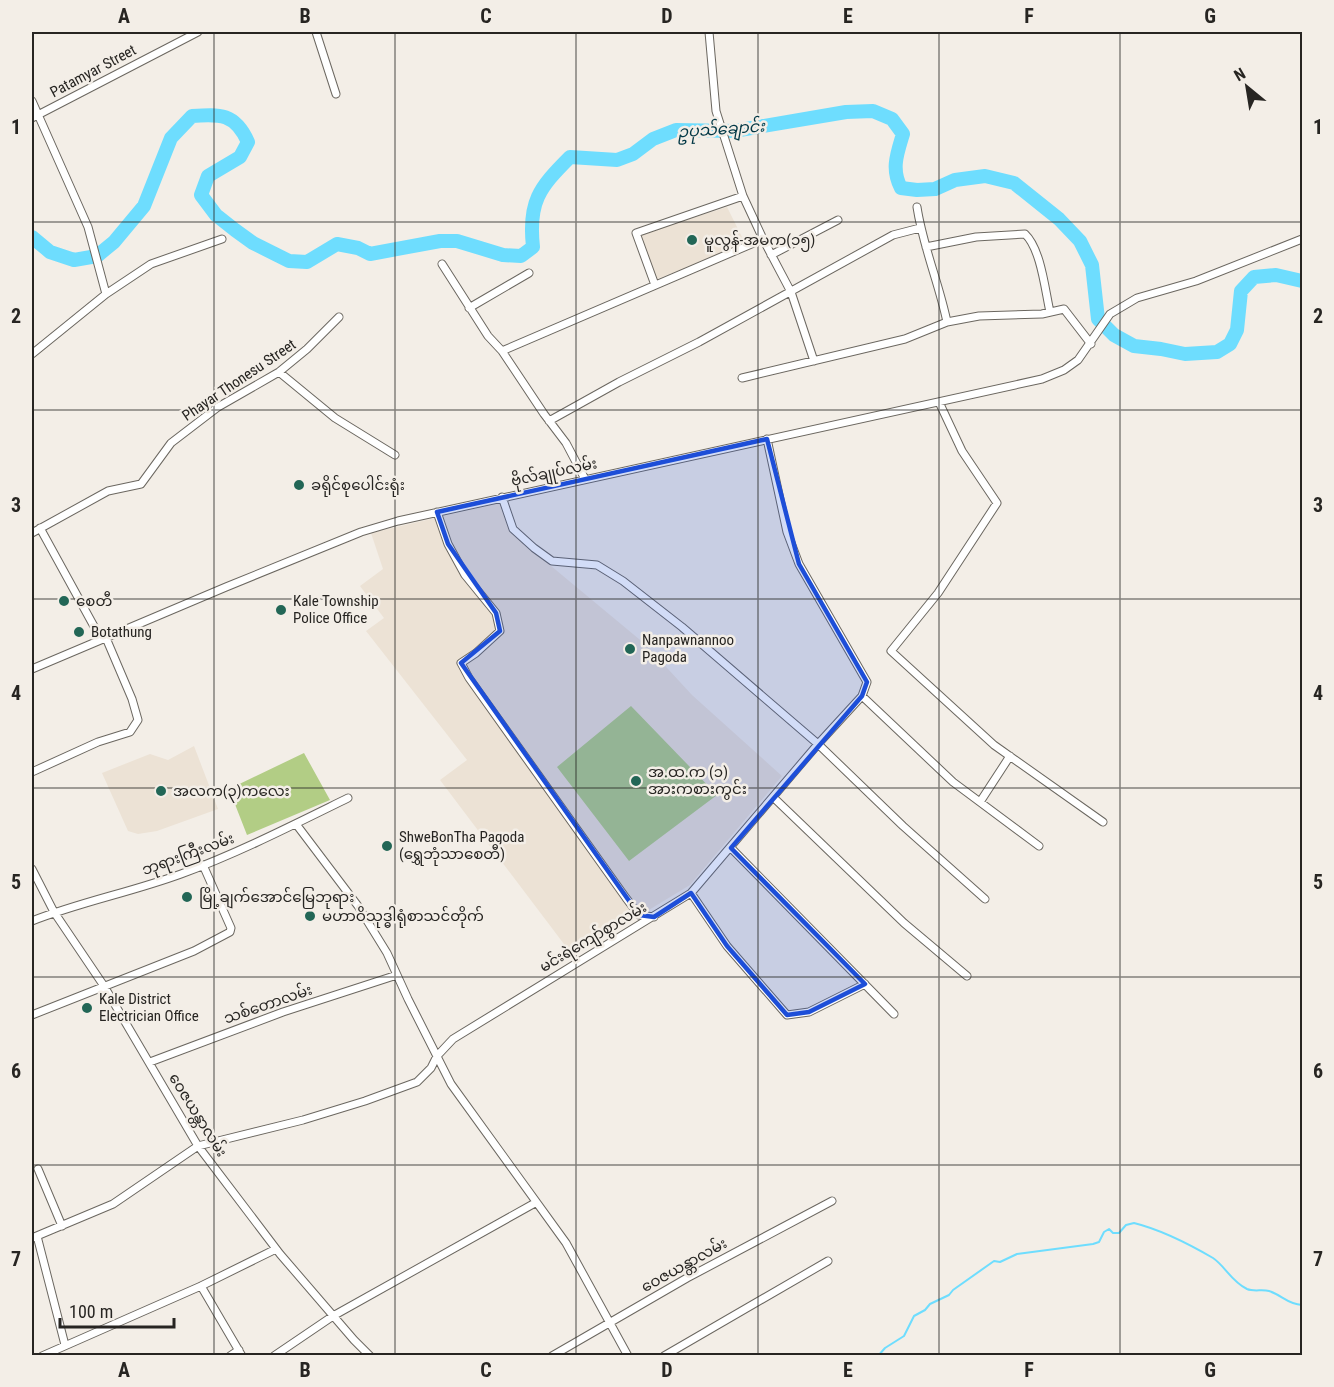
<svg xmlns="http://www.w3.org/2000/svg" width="1334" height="1387" viewBox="0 0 1334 1387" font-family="'Roboto Condensed','Noto Sans Myanmar',sans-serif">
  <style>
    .built { fill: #ece2d5 }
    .green { fill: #b2cd85 }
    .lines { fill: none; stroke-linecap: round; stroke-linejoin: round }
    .stream { stroke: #6eddfe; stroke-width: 2 }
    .river { stroke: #6eddfe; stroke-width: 14 }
    .street-casing { stroke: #6b6760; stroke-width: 9 }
    .street { stroke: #fff; stroke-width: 7 }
    .marked { fill: #1d4ed8; fill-opacity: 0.2; stroke: #1d4ed8; stroke-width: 4.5; stroke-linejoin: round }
    .grid { fill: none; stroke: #272522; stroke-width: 1.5; stroke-opacity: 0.55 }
    .poi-dot { fill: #226656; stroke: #f3eee7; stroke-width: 2 }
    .labels { text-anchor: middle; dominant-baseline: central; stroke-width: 5; stroke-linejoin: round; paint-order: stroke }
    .street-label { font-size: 15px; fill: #272522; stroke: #f3eee7 }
    .poi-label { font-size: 15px; fill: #272522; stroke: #f3eee7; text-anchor: start }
    .water-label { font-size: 16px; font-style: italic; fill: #013745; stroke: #f3eee7 }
    .neatline { fill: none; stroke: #272522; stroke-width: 2 }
    .grid-label { font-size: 20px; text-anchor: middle; font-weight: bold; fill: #272522 }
  </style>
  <rect width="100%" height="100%" fill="#f3eee7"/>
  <path class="built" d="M727,207L746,245L657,279L639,235Z
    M499,503L509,531L645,644L692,695L782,776L690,885L573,956L440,780L467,760L366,631L384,618L360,586L383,569L371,533Z
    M194,746L218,809L157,831L138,834L128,831L102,773L150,754L168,760Z"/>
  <path class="green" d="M631,706L717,795L629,861L557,767Z
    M304,753L330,800L247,835L229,789Z"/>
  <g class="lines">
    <path class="stream" d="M878,1356L885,1348L904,1336L914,1316L925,1310L930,1304L949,1295L953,1290L994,1261L1000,1262L1017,1254L1093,1244L1099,1242L1104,1232L1109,1229L1113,1233H1119L1126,1225L1134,1223C1162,1230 1189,1244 1213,1258C1225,1266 1231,1281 1247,1289C1254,1292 1262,1289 1269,1291C1282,1295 1287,1304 1302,1305"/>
    <path class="river" d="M32,237L50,252L74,260L97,256L114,242L144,206L171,138L192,116C220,114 235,113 248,142L240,157L208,176L201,195L216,215L235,230L253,243L289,261L307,262L337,244L358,248L370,254L440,241H457L503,255L521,256L533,247C528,202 539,188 570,157L617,160L633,154L653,139L676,130L734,131L846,112L873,111L892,119L903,134C897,154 891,169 901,188L917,190L935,189L955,180L985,176L1014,183L1059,219L1080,241L1092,265L1098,319L1114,335L1134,346L1161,349L1185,354L1217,352L1230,344L1237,330L1241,291L1254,277L1276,275L1302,281"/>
    <defs>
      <path id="street" d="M316,32L336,94
        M709,32L716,111L743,196L763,239L791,292L814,361
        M32,101L88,227L106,294
        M32,118L198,32
        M917,207C923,247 939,283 947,322
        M926,247L976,237L1025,234C1041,249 1045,290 1050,312
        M771,255L838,220
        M442,264L488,336L502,351L544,414L566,443L585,479
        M655,285L636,233L743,196
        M469,308L529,273
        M502,351L763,239
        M32,354L106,294L151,264L222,239
        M279,372L335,418L395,455
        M742,378L905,339L947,322L979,316L1042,314L1064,309L1091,344
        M939,402L962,451L997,503L938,593L891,651L994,745L1103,822
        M549,421L619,382L699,342L893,235L920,228
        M502,497L513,529L534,548L552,561L597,565L623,581L682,627L818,744L903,826L985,899
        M437,512L448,544L465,575L496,613L500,631L476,653L461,663L469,678L626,898L639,915L654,917
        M32,533L108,491L141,484L171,443L218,407L279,372L307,349L339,317
        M32,669L226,587L361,532L398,521L1042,379L1064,370L1078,360L1110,314L1137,298L1196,281L1302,239
        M862,696L953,782L1039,846
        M32,772L98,742L130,732L138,720L132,699L106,638L96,630L40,528
        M773,797L904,923L967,976
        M980,802L1010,756
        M296,824L358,906L387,953L408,999L451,1084L566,1243L628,1356
        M731,848L894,1014
        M32,869L54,912L104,986L198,1146L280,1254L354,1340L370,1356
        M691,893L727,946L787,1015L809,1012L865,984
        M32,921C80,902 132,892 181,874C238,853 293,825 348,798
        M32,1015L194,951L230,932L231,928L203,865
        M150,1062L283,1012L397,975
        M38,1169L62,1226
        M37,1236L65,1345
        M32,1238L113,1204L198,1146L303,1120L365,1101L417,1082L431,1068L437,1056L453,1039L691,893L818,744L862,696L867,682L799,564L787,532L767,439
        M201,1286L242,1356
        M42,1356L201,1286L276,1249
        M230,1356L239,1350
        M274,1356L333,1316L535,1203
        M552,1356L687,1278L832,1201
        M664,1356L828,1261"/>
    </defs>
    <use href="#street" class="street-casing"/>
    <use href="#street" class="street"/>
  </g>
  <path class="marked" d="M767,439L799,564L867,682L862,696L731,848L865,984L809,1012L787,1015L727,946L691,893L654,917L639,915L461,663L500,631L496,613L448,544L437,512Z"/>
  <path class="grid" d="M214,32V1356M395,32V1356M576,32V1356M758,32V1356M939,32V1356M1120,32V1356M32,222H1302M32,410H1302M32,599H1302M32,788H1302M32,977H1302M32,1165H1302"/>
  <g class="poi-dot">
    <circle cx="692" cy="240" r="6"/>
    <circle cx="299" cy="485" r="6"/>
    <circle cx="64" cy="601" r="6"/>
    <circle cx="281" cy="610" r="6"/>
    <circle cx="79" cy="632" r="6"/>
    <circle cx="630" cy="649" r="6"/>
    <circle cx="636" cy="781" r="6"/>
    <circle cx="161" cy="791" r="6"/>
    <circle cx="387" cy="846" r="6"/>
    <circle cx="187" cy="897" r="6"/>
    <circle cx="310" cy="916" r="6"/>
    <circle cx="87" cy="1008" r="6"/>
  </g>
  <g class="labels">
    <g class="street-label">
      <text transform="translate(93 71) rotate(-28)">Patamyar Street</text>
      <text transform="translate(239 380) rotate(-34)">Phayar Thonesu Street</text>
      <text transform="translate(554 472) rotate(-12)">ဗိုလ်ချုပ်လမ်း</text>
      <text transform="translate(188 854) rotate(-20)">ဘုရားကြီးလမ်း</text>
      <text transform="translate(593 937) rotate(-31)">မင်းရဲကျော်စွာလမ်း</text>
      <text transform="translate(268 1004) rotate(-19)">သစ်တောလမ်း</text>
      <text transform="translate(198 1115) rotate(58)">ဝေဇယန္တာလမ်း</text>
      <text transform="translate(684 1265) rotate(-29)">ဝေဇယန္တာလမ်း</text>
    </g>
    <g class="poi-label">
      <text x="704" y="240">မူလွန်-အမက(၁၅)</text>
      <text x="311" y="485">ခရိုင်စုပေါင်းရုံး</text>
      <text x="76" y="601">စေတီ</text>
      <text x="293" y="601">Kale Township<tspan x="293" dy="17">Police Office</tspan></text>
      <text x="91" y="632">Botathung</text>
      <text x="642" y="640">Nanpawnannoo<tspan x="642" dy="17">Pagoda</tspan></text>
      <text x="648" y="772">အ.ထ.က (၁)<tspan x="648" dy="17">အားကစားကွင်း</tspan></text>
      <text x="173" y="791">အလက(၃)ကလေး</text>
      <text x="399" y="837">ShweBonTha Pagoda<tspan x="399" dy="17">(ရွှေဘုံသာစေတီ)</tspan></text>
      <text x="199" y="897">မြို့ချက်အောင်မြေဘုရား</text>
      <text x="322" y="916">မဟာဝိသုဒ္ဓါရုံစာသင်တိုက်</text>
      <text x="99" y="999">Kale District<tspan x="99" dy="17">Electrician Office</tspan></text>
    </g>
    <g class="water-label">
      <text transform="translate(721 129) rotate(-4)">ဥပုသ်ချောင်း</text>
    </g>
  </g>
  <rect width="1334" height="1387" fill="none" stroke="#f3eee7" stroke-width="66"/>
  <g transform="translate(1247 87) rotate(330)" stroke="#f3eee7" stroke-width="4.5" paint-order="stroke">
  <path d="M0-4.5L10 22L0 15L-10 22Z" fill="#272522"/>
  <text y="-9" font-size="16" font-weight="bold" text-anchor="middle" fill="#272522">N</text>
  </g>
  <path d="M60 1318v9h114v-9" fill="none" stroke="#272522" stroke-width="3"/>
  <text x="69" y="1318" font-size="18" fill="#272522" stroke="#f3eee7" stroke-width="4.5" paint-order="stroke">100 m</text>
  <rect x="33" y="33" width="1268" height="1321" class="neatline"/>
  <g class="grid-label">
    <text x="124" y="23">A</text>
    <text x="305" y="23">B</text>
    <text x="486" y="23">C</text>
    <text x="667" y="23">D</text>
    <text x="848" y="23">E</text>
    <text x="1029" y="23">F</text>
    <text x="1210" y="23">G</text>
    <text x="16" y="134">1</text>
    <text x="1318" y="134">1</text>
    <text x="16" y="323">2</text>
    <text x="1318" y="323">2</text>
    <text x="16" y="512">3</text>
    <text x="1318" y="512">3</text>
    <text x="16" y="700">4</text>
    <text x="1318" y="700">4</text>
    <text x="16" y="889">5</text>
    <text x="1318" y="889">5</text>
    <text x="16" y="1078">6</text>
    <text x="1318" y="1078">6</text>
    <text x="16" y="1266">7</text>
    <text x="1318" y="1266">7</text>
    <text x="124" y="1377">A</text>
    <text x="305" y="1377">B</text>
    <text x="486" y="1377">C</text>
    <text x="667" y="1377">D</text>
    <text x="848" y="1377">E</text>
    <text x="1029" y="1377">F</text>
    <text x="1210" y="1377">G</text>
  </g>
</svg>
